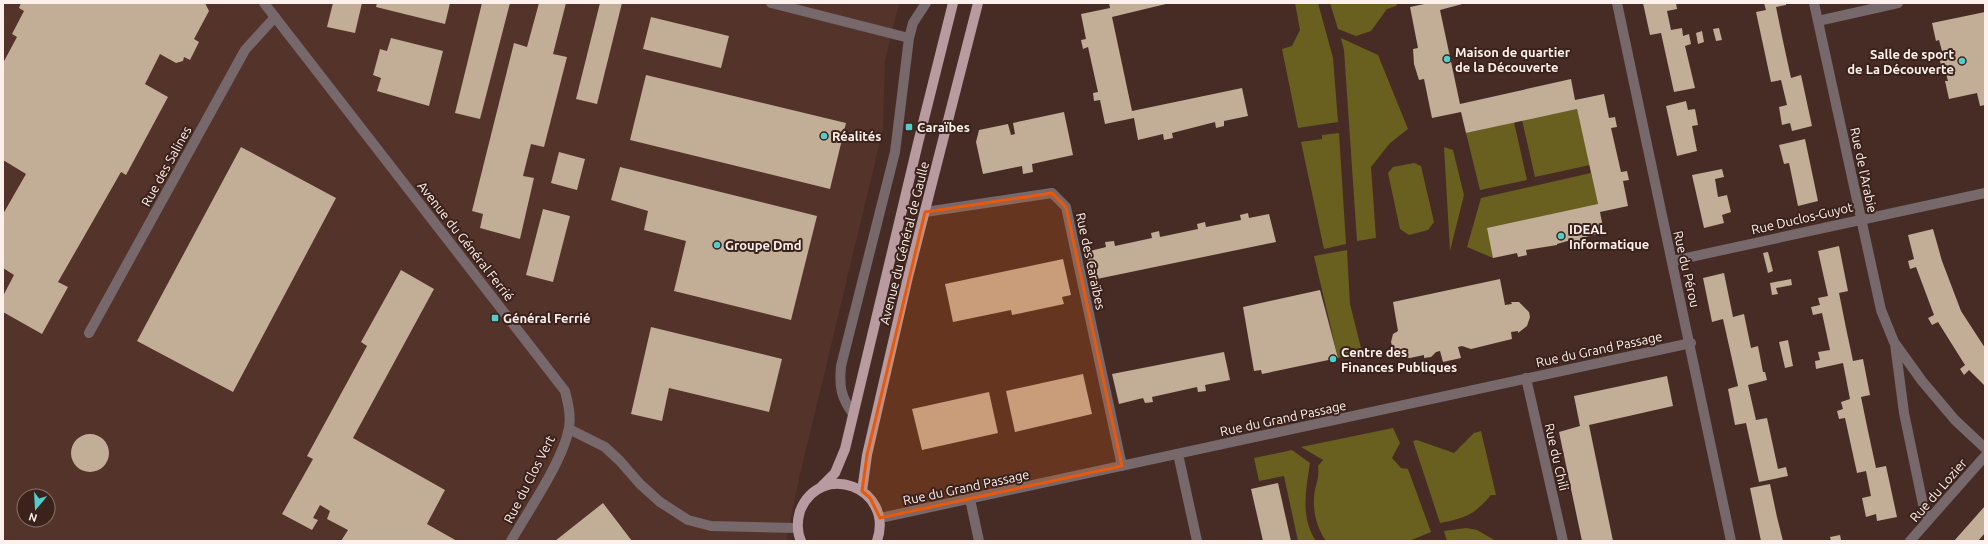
<svg xmlns="http://www.w3.org/2000/svg" width="1988" height="544" viewBox="0 0 1988 544" font-family="Ubuntu,sans-serif">
  <style>
    .built { fill: #53332a; fill-rule: evenodd }
    .green { fill: #695f1e }
    .building { fill: #c2ad96 }
    .lines { fill: none; stroke-linecap: round; stroke-linejoin: round }
    .minor { stroke: #76686b; stroke-width: 10 }
    .tertiary { stroke: #76686b; stroke-width: 10 }
    .primary { stroke: #b89ba0; stroke-width: 10 }
    .marked { fill: #e8590c; fill-opacity: 0.2; stroke: #e8590c; stroke-width: 3; stroke-linejoin: round }
    .poi-dot { fill: #52cdcc; stroke: #3b221b; stroke-width: 1.5 }
    .labels { text-anchor: middle; dominant-baseline: central; stroke-width: 4; stroke-linejoin: round; paint-order: stroke }
    .poi-label { font-size: 13px; font-weight: bold; fill: #fef0ec; stroke: #3b221b; text-anchor: start }
    .street-label { font-size: 13px; fill: #fef0ec; stroke: #3b221b }
  </style>
  <rect width="100%" height="100%" fill="#462c25"/>
  <path class="built" d="M3,3H900L897,11L885,61L883,129L800,475L786,541H3ZM24,496H48V520H24Z"/>
  <path class="green" d="M1295,3H1318L1333,58L1338,122L1298,128L1282,49L1292,46L1300,30Z
    M1330,3H1398L1396,6L1387,9L1371,31L1356,36L1338,29Z
    M1341,38L1378,55L1408,129L1390,143L1371,167L1376,238L1357,241L1344,50Z
    M1577,109L1590,165L1535,177L1522,120Z
    M1514,122L1527,180L1480,190L1466,133Z
    M1339,133L1346,244L1324,249L1301,142L1322,139V135Z
    M1444,147L1453,150L1464,195L1450,251Z
    M1414,163L1421,166L1434,222L1428,230L1409,235L1400,229L1388,173L1393,167Z
    M1591,173L1598,204L1493,258L1467,247L1481,198Z
    M1347,250L1350,304L1362,352L1338,358L1314,256Z
    M1393,428L1400,443L1392,458L1401,468L1408,469L1431,532L1409,541H1326C1317,528 1313,513 1314,497C1315,486 1320,477 1318,466L1323,460L1301,447Z
    M1481,431L1496,495H1491C1473,516 1465,518 1440,523L1413,441L1417,440L1454,453L1474,433Z
    M1292,450L1310,463C1306,490 1300,517 1316,541H1298L1284,476L1259,481L1254,458Z
    M1466,528L1477,530L1496,541H1447L1444,531Z"/>
  <path class="building" d="M21,3H205L209,11L194,39L199,42L190,60L184,57L183,61L176,63L160,54L145,84L168,97L126,175L121,172L58,282L68,287L42,334L3,312V296L14,275L3,268V214L26,174L3,160V63L17,37L12,34L24,11L19,8Z
    M333,3H362L355,33L327,27Z
    M377,3H450L445,24L376,7Z
    M482,3H510L480,119L455,113Z
    M539,3H566L553,54L567,57L544,147L531,144L523,176L534,178L520,239L480,228L483,214L472,211L514,43L527,47Z
    M600,3H622L597,104L576,99Z
    M1109,3H1170L1112,17L1132,111L1242,88L1248,116L1224,121V126L1216,128L1215,122L1172,133L1173,138L1164,140L1163,134L1138,140L1134,118L1105,124L1100,100L1094,101L1093,93L1098,92L1088,47L1083,49L1081,40L1086,39L1081,14L1110,8Z
    M1429,3H1466L1440,10L1460,104L1571,79L1575,100L1604,94L1609,118L1615,117L1617,127L1611,128L1621,172L1627,171L1629,180L1623,181L1628,206L1600,212L1604,233L1580,238L1581,243L1572,245L1571,240L1557,244V245L1526,250L1527,255L1518,257L1517,253L1493,258L1487,228L1598,204L1577,109L1466,133L1461,112L1432,118L1424,79L1419,80L1414,64L1413,49L1418,48L1410,7Z
    M1643,3H1676L1677,9L1667,11L1671,30L1682,28L1683,36L1689,34L1691,44L1685,46L1695,88L1674,92L1661,33L1650,35Z
    M1764,3H1786V5L1776,7L1783,41L1791,78L1801,75L1812,126L1792,131L1790,123L1782,125L1779,107L1787,105L1781,80L1771,82L1756,12L1766,10Z
    M1985,12V105L1980,106L1977,93L1949,99L1945,81H1948L1945,70H1942L1938,52L1942,51L1939,40L1936,41L1932,23Z
    M651,17L729,36L721,68L643,49Z
    M1719,28L1722,40L1716,41L1713,29Z
    M1702,31L1704,42L1698,44L1696,33Z
    M391,38L443,51L429,106L377,91L381,78L373,75L380,49L387,51Z
    M646,75L846,123L830,189L630,140Z
    M1686,101L1688,110L1695,109L1698,125L1692,126L1697,151L1677,156L1666,106Z
    M1064,112L1073,155L1032,164L1033,172L1023,174L1022,166L983,174L976,142L979,130L1008,124L1011,135L1015,134L1013,123Z
    M1805,139L1818,201L1798,206L1789,163L1784,164L1779,145Z
    M241,147L336,198L233,392L137,341Z
    M559,152L585,159L577,190L551,183Z
    M620,167L817,216L791,320L674,291L686,241L644,230L648,211L611,200Z
    M1722,169L1724,177L1715,179L1718,197L1727,195L1731,212L1722,215L1724,223L1704,228L1692,175Z
    M543,209L570,216L553,282L526,275Z
    M1248,213L1249,218L1269,214L1276,242L1092,280L1086,252L1106,247L1105,242L1114,241L1115,246L1152,238L1151,233L1159,231L1160,237L1198,229L1197,224L1205,222L1206,227L1241,220L1240,215Z
    M1933,229L1942,261L1961,311L1985,348V386L1969,370L1964,375L1960,369L1965,365L1938,322L1932,325L1928,318L1934,315L1916,267L1910,269L1908,261L1914,259L1908,235Z
    M1839,246L1848,291L1839,293L1846,328L1853,361L1863,359L1870,395L1861,397L1868,431L1876,468L1886,466L1897,517L1877,521L1876,514L1866,517L1862,498L1871,496L1866,471L1857,473L1845,418L1839,419L1837,411L1843,409L1841,402L1850,399L1843,363L1816,369L1815,361L1820,360L1818,352L1830,350L1822,313L1813,315L1811,307L1820,305L1818,298L1828,296L1818,251Z
    M1768,252L1773,271L1768,273L1763,253Z
    M1063,259L1071,295L1062,297L1064,304L1012,315L1011,310L953,322L945,284Z
    M401,270L434,289L353,438L445,490L427,524L457,541H341L348,530L327,519L330,511L320,505L313,518L318,520L312,530L282,514L313,459L307,456L367,346L361,342Z
    M1724,273L1733,317L1744,314L1751,348L1758,346L1763,372H1765L1767,380L1748,385L1756,420L1767,418L1778,469L1786,467L1788,476L1759,482L1746,423L1735,425L1728,389L1738,386L1723,319L1712,322L1703,278Z
    M1500,279L1505,305L1512,304L1511,302H1519L1529,312L1530,317L1527,326L1518,333V331L1511,332L1512,339L1471,349L1462,346L1458,347L1461,358L1443,362L1440,351L1436,352L1431,357L1424,358V355L1410,358L1402,357L1393,349L1391,342L1393,334L1398,331L1393,302Z
    M1791,279L1792,285L1776,288L1778,294L1772,295L1770,283Z
    M1320,290L1338,358L1262,374L1261,370L1254,371L1243,307Z
    M651,327L782,359L769,412L669,388L662,421L631,414Z
    M1788,340L1793,366L1785,368L1779,342Z
    M1224,352L1230,380L1205,385L1206,391L1198,392L1197,387L1152,397L1153,402L1145,403L1143,398L1119,404L1112,374Z
    M1083,374L1092,414L1015,432L1006,391Z
    M1667,376L1673,406L1589,425L1613,541H1582L1559,432L1580,426L1574,396Z
    M989,392L998,433L922,450L912,409Z
    M71 453a19 19 0 1 1 38 0a19 19 0 1 1-38 0Z
    M1278,483L1291,541H1263L1251,489Z
    M1770,484L1777,517L1783,541H1761L1750,488Z
    M603,503L632,541H555Z
    M1985,506V533L1978,541H1954Z
    M1840,535L1841,540L1831,541L1830,537Z"/>
  <g class="lines">
    <path class="minor" d="M771,3L909,38
      M1617,3L1731,541
      M1814,3L1881,310L1894,342L1922,381L1955,420L1985,448
      M1818,21L1898,3
      M925,212L1052,193L1066,207L1122,466
      M1672,261L1985,193
      M89,333L245,50L275,17
      M1895,344L1904,413L1925,514L1930,518
      M1526,378L1563,541
      M853,414C841,397 839,387 841,366L895,152L909,38L913,23L926,3
      M569,429L605,447L620,461L640,484L660,502L688,520L711,526L798,528
      M1178,454L1197,541
      M970,499L979,541
      M880,518L1691,343
      M1910,541L1985,456"/>
    <path class="tertiary" d="M264,3L565,391C568,403 571,415 569,428C563,461 528,511 511,541"/>
    <path class="primary" d="M820,488L835,473L845,449L918,143L953,3
      M862,491L867,455L908,277L978,3
      M801,541C797,532 797,521 800,511C820,460 895,487 877,541"/>
  </g>
  <path class="marked" d="M1052,193L1066,207L1122,466L880,518L870,498L862,491L867,455L925,212Z"/>
  <g class="poi-dot">
    <circle cx="1447" cy="59" r="4"/>
    <circle cx="1962" cy="61" r="4"/>
    <rect x="905" y="123" width="8" height="8" rx="2"/>
    <circle cx="824" cy="136" r="4"/>
    <circle cx="1561" cy="236" r="4"/>
    <circle cx="717" cy="245" r="4"/>
    <rect x="491" y="314" width="8" height="8" rx="2"/>
    <circle cx="1333" cy="359" r="4"/>
  </g>
  <g class="labels">
    <g class="poi-label">
      <text x="1455" y="52">Maison de quartier<tspan x="1455" dy="15">de la Découverte</tspan></text>
      <text x="1954" y="54" text-anchor="end">Salle de sport<tspan x="1954" dy="15">de La Découverte</tspan></text>
      <text x="917" y="127">Caraïbes</text>
      <text x="832" y="136">Réalités</text>
      <text x="1569" y="229">IDEAL<tspan x="1569" dy="15">Informatique</tspan></text>
      <text x="725" y="245">Groupe Dmd</text>
      <text x="503" y="318">Général Ferrié</text>
      <text x="1341" y="352">Centre des<tspan x="1341" dy="15">Finances Publiques</tspan></text>
    </g>
    <g class="street-label">
      <text transform="translate(166 166) rotate(-61)">Rue des Salines</text>
      <text transform="translate(1864 170) rotate(78)">Rue de l'Arabie</text>
      <text transform="translate(1802 218) rotate(-13)">Rue Duclos-Guyot</text>
      <text transform="translate(466 241) rotate(52)">Avenue du Général Ferrié</text>
      <text transform="translate(904 243) rotate(-76)">Avenue du Général de Gaulle</text>
      <text transform="translate(1091 261) rotate(78)">Rue des Caraïbes</text>
      <text transform="translate(1687 269) rotate(77)">Rue du Pérou</text>
      <text transform="translate(1599 349) rotate(-12)">Rue du Grand Passage</text>
      <text transform="translate(1283 418) rotate(-12)">Rue du Grand Passage</text>
      <text transform="translate(1557 457) rotate(77)">Rue du Chili</text>
      <text transform="translate(529 479) rotate(-63)">Rue du Clos Vert</text>
      <text transform="translate(966 487) rotate(-12)">Rue du Grand Passage</text>
      <text transform="translate(1938 490) rotate(-49)">Rue du Lozier</text>
    </g>
  </g>
  <rect width="1988" height="544" fill="none" stroke="#fef0ec" stroke-width="8"/>
  <g transform="translate(36 508) rotate(198)"><circle r="19" fill="#3b221b" stroke="#89746f"/>
  <path d="M0-3L7 15L0 10L-7 15Z" fill="#52cdcc"/>
  <text y="-6" font-size="11" font-weight="bold" text-anchor="middle" fill="#fef0ec">N</text>
  </g>
</svg>
